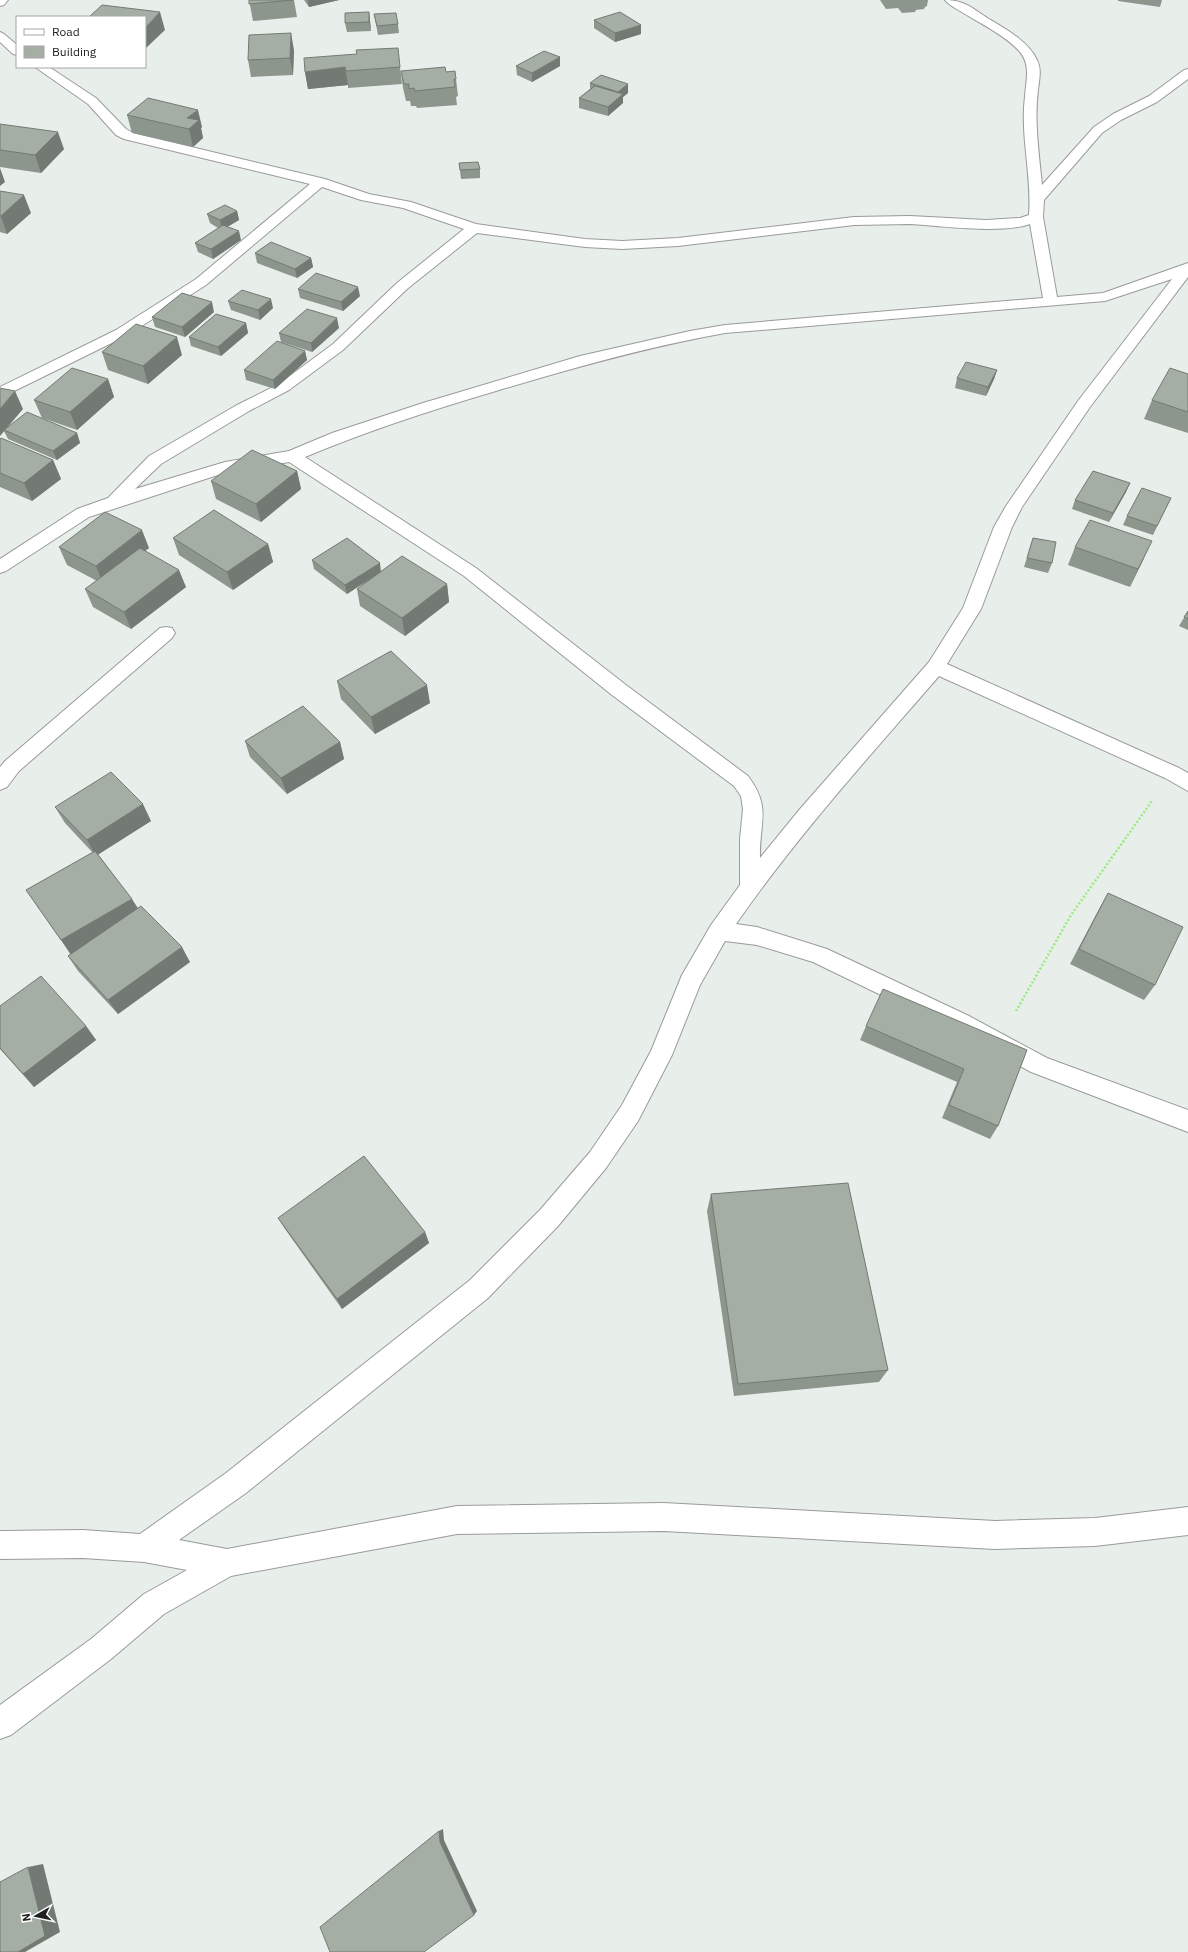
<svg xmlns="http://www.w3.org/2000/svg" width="1188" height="1952" viewBox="0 0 1188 1952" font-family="'IBM Plex Sans',sans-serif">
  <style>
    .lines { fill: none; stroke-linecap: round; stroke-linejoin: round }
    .minor-casing { stroke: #9a9a9a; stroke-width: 2 }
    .path { stroke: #9cea7e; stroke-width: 2.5; stroke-dasharray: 2 2; stroke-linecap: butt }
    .minor { fill: #fff; fill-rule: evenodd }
    .wall { fill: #8d968d }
    .shaded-wall { fill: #737a73 }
    .building { fill: #a4aea4; stroke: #737a73 }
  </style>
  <rect width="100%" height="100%" fill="#e8efea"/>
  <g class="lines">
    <defs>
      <path id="minor" d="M0,0H8L4,5L0,6Z
        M945,0C965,0 973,9 989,19C1006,29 1029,42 1037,60C1042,69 1039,80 1038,90C1034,122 1039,153 1042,185L1094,127L1113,114L1149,96L1184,70L1188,69V79L1157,102L1121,120L1102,133L1044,200L1043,217L1057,297L1103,293L1188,263V277L1090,407L1022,507L1012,527L981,609L947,664L1179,768L1188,773V791L1165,778L939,676C869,757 797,836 736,924L757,927L827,949L969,1016L1047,1058L1188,1110V1132L1031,1072L953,1030L813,962L757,945L725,941L700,985L672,1055L638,1121L606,1168L558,1226L488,1298L246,1493L179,1540L227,1549L457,1506L664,1503L995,1521L1095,1518L1188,1507V1535L1095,1546L995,1549L664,1531L457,1534L231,1576L164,1614L111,1659L11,1735L0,1739V1705L91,1639L144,1594L187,1570L144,1562L83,1558L0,1559V1531L83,1530L140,1534L226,1473L470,1280L540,1210L590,1152L622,1105L651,1051L682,975L711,925L740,885V839L743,809L741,796L734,786L612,695L464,576L289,462L227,472L89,517L6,571L0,573V559L77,509L108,498L149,456L237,405L279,384L333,344L397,283L464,229L403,208L361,200L322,187L206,285L126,336L0,398V387L116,330L196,279L310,184L124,139L116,135L88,104L35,67H49L96,98L126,129L133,133L325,179L369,194L411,202L476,224L585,239L622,241L678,238L854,217L910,216L986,220L1020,218L1029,215C1032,175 1020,136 1025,96C1026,81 1031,65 1020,52C1007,37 982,24 965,14C959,10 950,6 945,0ZM910,224C941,226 1002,234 1030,224L1043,298L725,325L690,331L580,356L423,403L332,433L289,451L225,462L135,489L161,464L249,411L289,390L343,350L407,289L477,233L585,247L622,249L678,246L854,225ZM1172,279L1078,401L1006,506L994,527L963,608L929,662L800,809L760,858C759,822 772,808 748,776L626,685L476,568L305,457C367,431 431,410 496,391C572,368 647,347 725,333L1105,301Z
        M0,32L4,34L17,45V55L13,54L0,42Z
        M166,627L172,628L175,633L172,638L19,771L7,787L0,790V767L5,761L160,628Z"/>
    </defs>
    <use href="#minor" class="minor-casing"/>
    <path class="path" d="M1016,1011L1071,915L1152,801"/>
    <use href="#minor" class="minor"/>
  </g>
  <path class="wall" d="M249,0H294L297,17L253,21Z
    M304,0H339L309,7Z
    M880,0H928L927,6L925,7L924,9L916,10L915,12L902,13L898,8L886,9Z
    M1118,0H1162L1160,7L1118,1Z
    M369,12L370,21L371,31L347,32L345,23Z
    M374,14L398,24L399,33L378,35Z
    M594,20L641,34L615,42L594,28Z
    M294,50L293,75L251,77L248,60Z
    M560,57V66L532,82L517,75L516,66Z
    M400,67L402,84L348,88V85L308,89L305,72Z
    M401,71L446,72L456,79L458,96L456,97L457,105L417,108L416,106H411L410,101H406L403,88Z
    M590,83L628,84V93L623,97V103L608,116L579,108V98L590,89Z
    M127,115L202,127L201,128L203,138L193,147L132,133Z
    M0,124L64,149L41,173L0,167Z
    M459,163L480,169V178L461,179Z
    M0,191L31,213L7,234L0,232Z
    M237,211L239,220L227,227L241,240L213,259L198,252L195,243L218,228L210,223L207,214Z
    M255,253L311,258L313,267L297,278L257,263Z
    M298,289L360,296L343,311L300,298Z
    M228,301L273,308L260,320L231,310Z
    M214,312L185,337L155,327L152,317Z
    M246,323L248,333L221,356L191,346L189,337Z
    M339,328L312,352L281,342L279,333Z
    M305,351L307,360L275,389L246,380L244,370Z
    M102,352L182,355L148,384L108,370Z
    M997,370L994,379L986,396L955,388L957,378Z
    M1188,374V433L1144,419L1152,400Z
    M108,379L114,397L77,430L42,418L34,400Z
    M23,409L7,428L77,433L80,443L57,460L8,439L4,431L0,436Z
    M0,439L53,460L61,479L32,501L0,487Z
    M297,471L301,489L261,522L216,499L211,481Z
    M1130,483L1126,492L1109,522L1072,509L1075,500Z
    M1171,498L1153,535L1123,525L1127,516Z
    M173,538L268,544L273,562L233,590L179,555Z
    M1033,538L1052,563L1048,573L1024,567Z
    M59,547L149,548L145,551L186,587L131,629L93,607L85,589L97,581L67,565Z
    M1075,547L1144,558L1130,587L1068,565Z
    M312,560L381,571L447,584L449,602L405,636L360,606L357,589L371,578L347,594L314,569Z
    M1188,611V630L1179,626Z
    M337,681L430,703L375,734L341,699Z
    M245,741L340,742L344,759L287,794L250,757Z
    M55,807L151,821L98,854L138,908L190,962L118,1014L78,971L68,956L71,954L26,890L93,853L65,823Z
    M1108,893L1155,985L1144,1000L1070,964L1099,909Z
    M0,1006L86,1026L96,1040L34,1087L0,1049Z
    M866,1026L1027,1050L998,1126L990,1139L942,1118L957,1082L860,1040Z
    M711,1194L888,1370L879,1382L734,1396L707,1211Z
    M278,1218L425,1232L429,1243L342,1309L285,1229Z"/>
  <path class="shaded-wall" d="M308,0H339L309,7Z
    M160,12L165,30L145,49V28Z
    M369,12L370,21L371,31L369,22Z
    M641,25V34L615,42V33Z
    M291,33L294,50L293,75L290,58Z
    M560,57V66L532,82V73Z
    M345,67L348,85L308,89L305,72Z
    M628,84V93L623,97V103L608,116V107L618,98V92Z
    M198,110L202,127L201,128L203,138L193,147L189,129L187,118Z
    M58,132L64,149L41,173L35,155Z
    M0,168L5,182L0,186Z
    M24,195L31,213L7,234L1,216Z
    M237,211L239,220L222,230L220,220Z
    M239,231L241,240L213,259L211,249Z
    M311,258L313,267L297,278L295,269Z
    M358,287L360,296L343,311L341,302Z
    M271,299L273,308L260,320L258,310Z
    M212,302L214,312L185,337L182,327Z
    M337,318L339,328L312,352L311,343Z
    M246,323L248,333L221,356L218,347Z
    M177,337L182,355L148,384L143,366Z
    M305,351L307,360L275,389L273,380Z
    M997,370L994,379L986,396L988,387Z
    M108,379L114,397L77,430L70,412Z
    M15,391L23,409L0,436V409Z
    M77,433L80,443L57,460L53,451Z
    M53,460L61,479L32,501L24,483Z
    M297,471L301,489L261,522L256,504Z
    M1130,483L1126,492L1109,522L1113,513Z
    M142,530L149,548L103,584L96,566Z
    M1152,541L1144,558L1130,587L1138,569Z
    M268,544L273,562L233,590L227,572Z
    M380,563L381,572L347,594L345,585Z
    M179,570L186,587L131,629L124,612Z
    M447,584L449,602L405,636L402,618Z
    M427,685L430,703L375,734L371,717Z
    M340,742L344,759L287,794L281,778Z
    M143,804L151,821L96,856L87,840Z
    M132,899L141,914L71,955L61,940Z
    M182,947L190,962L118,1014L108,1000Z
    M86,1026L96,1040L34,1087L23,1074Z
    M425,1232L429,1243L342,1309L337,1299Z
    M443,1829L444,1840L477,1911L474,1915L440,1842L439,1831Z
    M43,1864L60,1932L25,1952H18L28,1867Z"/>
  <path class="building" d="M249,0H293L249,4Z
    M102,5L160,12L145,28V17H89Z
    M369,12V22L345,23V13Z
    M620,12L641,25L615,33L594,20Z
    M396,13L398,24L377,26L374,14Z
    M291,33L290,58L248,60L249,35Z
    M398,48L400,67L346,71L345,67L305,72L304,58L357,54L356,50Z
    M544,51L560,57L532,73L516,66Z
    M445,67L446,72L455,71L456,79H454L455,87L415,91L414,88L409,89V84H404L401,71Z
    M601,75L628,84L618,92L590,83Z
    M595,86L623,94L608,107L579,98Z
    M148,98L198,110L187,118L199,120L189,129L127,115Z
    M0,124L58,132L35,155L0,150Z
    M478,162L480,169L460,170L459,163Z
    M0,191L24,195L1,216H0Z
    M225,205L237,211L220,220L207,214Z
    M223,225L239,231L211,249L195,243Z
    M271,242L311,258L295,269L255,253Z
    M316,273L358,287L341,302L298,289Z
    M242,290L271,299L258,310L228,301Z
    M182,293L212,302L182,327L152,317Z
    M307,309L337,318L311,343L279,333Z
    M216,314L246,323L218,347L189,337Z
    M136,324L177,337L143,366L102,352Z
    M277,341L305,351L273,380L244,370Z
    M966,362L997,370L988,387L957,378Z
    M72,368L108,379L70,412L34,400Z
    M1170,368L1188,374V412L1152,400Z
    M0,388L15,391L0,409Z
    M27,412L77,433L53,451L4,430Z
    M1,438L53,460L24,483L0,473V439Z
    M252,450L297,471L256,504L211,481Z
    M1093,471L1130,483L1113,513L1075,500Z
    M1142,488L1171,498L1157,526L1127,516Z
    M214,510L268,544L227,572L173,538Z
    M105,512L142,530L96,566L59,547Z
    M1090,520L1152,541L1138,569L1075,547Z
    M347,538L380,563L345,585L312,560Z
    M1033,538L1056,542L1052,563L1027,558Z
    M140,548L179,570L124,612L85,589Z
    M402,556L447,584L402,618L357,589Z
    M1188,611V619L1184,617Z
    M391,651L427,685L371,717L337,681Z
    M303,706L340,742L281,778L245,741Z
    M111,772L143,804L87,840L55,807Z
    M95,851L132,899L61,940L26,890Z
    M1108,893L1183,927L1155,985L1079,949Z
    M141,906L182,947L108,1000L68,956Z
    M41,976L86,1026L23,1074L0,1048V1006Z
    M883,989L1027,1050L998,1126L949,1105L964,1069L866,1026Z
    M364,1156L425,1232L337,1299L278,1218Z
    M848,1183L888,1370L738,1384L711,1194Z
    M439,1831L440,1842L474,1915L424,1952H330L320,1927Z
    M28,1867L45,1936L18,1952H0V1882Z"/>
  <rect x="16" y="16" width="130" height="52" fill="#ffffff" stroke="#a6a6a6"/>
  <rect x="24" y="29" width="20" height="6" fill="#ffffff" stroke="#a6a6a6"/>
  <text x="52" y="36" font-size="12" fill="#202020">Road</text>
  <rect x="24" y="46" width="20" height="12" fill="#a4aea4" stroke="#a6a6a6"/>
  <text x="52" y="56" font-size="12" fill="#202020">Building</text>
  <g transform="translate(36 1916) rotate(261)" stroke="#ffffff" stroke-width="3" paint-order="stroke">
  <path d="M0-3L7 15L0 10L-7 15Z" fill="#202020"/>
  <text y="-6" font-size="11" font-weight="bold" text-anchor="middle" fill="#202020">N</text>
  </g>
</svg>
